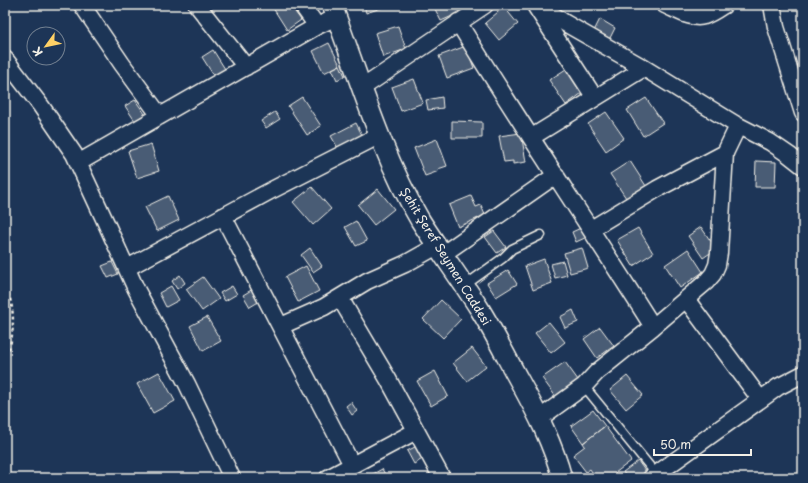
<svg xmlns="http://www.w3.org/2000/svg" width="808" height="483" viewBox="0 0 808 483" font-family="'Playpen Sans',sans-serif">
  <style>
    .building { fill: #485b74; stroke: #f4f1e8 }
    .lines { fill: none; stroke-linecap: round; stroke-linejoin: round }
    .service-casing { stroke: #f4f1e8; stroke-width: 11 }
    .minor-casing { stroke: #f4f1e8; stroke-width: 19 }
    .tertiary-casing { stroke: #f4f1e8; stroke-width: 22 }
    .path { stroke: #f4f1e8; stroke-width: 2.5; stroke-dasharray: 3 3; stroke-linecap: butt }
    .service { stroke: #1d3557; stroke-width: 8 }
    .minor { stroke: #1d3557; stroke-width: 16 }
    .tertiary { stroke: #1d3557; stroke-width: 19 }
    .labels { text-anchor: middle; dominant-baseline: central; stroke-width: 3.5; stroke-linejoin: round; paint-order: stroke }
    .street-label { font-size: 12px; fill: #f4f1e8; stroke: #1d3557 }
  </style>
  <rect width="100%" height="100%" fill="#1d3557"/>
  <filter id="ink" filterUnits="userSpaceOnUse"><feTurbulence type="fractalNoise" baseFrequency=".025" numOctaves="2"/><feDisplacementMap in="SourceGraphic" scale="8" xChannelSelector="R" yChannelSelector="G"/><feConvolveMatrix kernelMatrix="1 2 1 2 8 2 1 2 1" color-interpolation-filters="sRGB"/></filter>
  <g filter="url(#ink)">
    <path class="building" d="M277,5H290L301,20L287,30L273,8Z
      M364,5H390L366,13Z
      M433,5H455L459,13L441,21Z
      M504,7L518,24L499,40L485,23Z
      M600,19L615,28L609,40L594,31Z
      M398,26L406,49L383,57L375,33Z
      M329,43L340,65L324,73L313,51Z
      M466,46L474,68L447,78L439,56Z
      M213,50L225,69L214,76L202,57Z
      M340,65L345,76L337,80L332,69Z
      M566,69L582,93L566,105L549,80Z
      M414,79L423,103L401,111L392,87Z
      M302,97L321,126L307,135L288,106Z
      M442,97L443,108L428,110L426,100Z
      M646,98L663,123L643,136L627,110Z
      M135,100L145,114L135,121L125,106Z
      M275,112L280,119L266,128L261,121Z
      M606,112L624,138L606,151L588,124Z
      M452,121L482,122V138H452Z
      M356,123L363,137L339,150L331,136Z
      M521,133L526,162L513,164V161L504,162L499,136Z
      M437,139L447,166L438,169L439,171L425,176L414,148Z
      M151,144L159,171L137,178L128,151Z
      M630,161L646,186L626,198L610,174Z
      M756,161L776,162L775,187H755Z
      M312,187L331,209L313,225L293,202Z
      M378,189L394,209L374,225L358,205Z
      M168,196L179,220L157,231L145,207Z
      M471,196L476,207L481,205L485,215L458,227L449,205Z
      M356,221L367,241L356,246L345,227Z
      M583,227L587,237L576,242L572,232Z
      M701,227L716,249L703,258L688,236Z
      M638,228L653,253L633,266L617,240Z
      M494,231L506,247L497,253L485,237Z
      M310,248L322,266L313,272L301,255Z
      M582,248L588,268L570,273L564,253Z
      M688,249L703,272L680,288L665,265Z
      M544,259L552,283L533,290L525,266Z
      M563,261L567,275L555,278L551,264Z
      M112,262L118,274L108,278L102,266Z
      M306,266L319,291L298,302L285,277Z
      M508,270L517,284L496,297L487,283Z
      M180,275L185,283L177,289L172,281Z
      M203,277L219,299L202,311L186,289Z
      M171,286L179,300L166,307L159,293Z
      M232,286L237,294L225,301L220,293Z
      M253,289L260,301L250,307L243,295Z
      M441,300L461,319L443,338L423,319Z
      M573,310L578,322L565,328L560,317Z
      M207,317L221,341L203,351L190,326Z
      M549,322L565,342L551,353L535,333Z
      M600,327L614,346L597,358L584,339Z
      M472,348L486,366L467,381L453,363Z
      M565,362L578,380L556,397L542,378Z
      M435,371L448,396L431,406L417,381Z
      M159,372L175,401L153,413L137,384Z
      M627,376L643,395L626,409L610,390Z
      M351,402L357,411L352,415L346,406Z
      M593,410L605,426L583,443L571,426Z
      M605,426L631,461L615,473L618,478H589L594,475L590,469L586,472L573,455L585,446L583,443Z
      M417,446L424,458L414,464L407,451Z
      M638,461L648,475L644,478H627L623,472Z
      M382,469L387,478H366Z"/>
    <g class="lines">
      <defs>
        <path id="service" d="M464,286L503,258L512,249L541,235
          M584,386L656,474"/>
        <path id="minor" d="M82,5L122,64L160,116
          M197,5L246,67
          M302,5L317,26
          M539,5L565,23L644,68L735,124L770,142L789,155L803,166
          M665,5C677,10 692,20 704,16C711,14 718,9 724,5
          M772,5L776,27L803,113
          M536,7L595,98
          M458,22C521,125 589,225 653,327
          M5,59L41,106L74,154L106,223L136,289L187,384L232,478
          M362,88L485,5
          M532,137L644,68
          M78,163L317,26L337,17
          M223,216L352,465
          M591,229L657,189L725,153L738,126
          M443,254L556,175
          M127,268L272,190L380,135
          M340,298L388,379L442,478
          M686,299L760,399
          M281,326L324,307L367,281L405,264L437,246
          M540,418L584,386L597,372L653,327L706,282L713,274L717,265L719,253L725,153
          M328,478L416,431
          M651,478L778,387L803,374"/>
        <path id="tertiary" d="M332,5C359,77 381,154 420,220C439,250 460,278 479,308C494,332 506,357 520,382C537,413 553,444 562,478"/>
      </defs>
      <use href="#service" class="service-casing"/>
      <use href="#minor" class="minor-casing"/>
      <use href="#tertiary" class="tertiary-casing"/>
      <path class="path" d="M5,288C17,306 14,341 5,360"/>
      <use href="#service" class="service"/>
      <use href="#minor" class="minor"/>
      <use href="#tertiary" class="tertiary"/>
    </g>
  </g>
  <g class="labels">
    <g class="street-label">
      <text transform="translate(446 256) rotate(58)">Şehit Şeref Seymen Caddesi</text>
    </g>
  </g>
  <rect width="808" height="483" fill="none" stroke="#1d3557" stroke-width="20"/>
  <rect x="10" y="10" width="788" height="463" fill="none" stroke="#f4f1e8" stroke-width="1.5" filter="url(#ink)"/>
  <g transform="translate(46 46) rotate(237)"><circle r="19" fill="#1d3557" stroke="#738091"/>
  <path d="M0-3L7 15L0 10L-7 15Z" fill="#ffd166"/>
  <text y="-6" font-size="11" font-weight="bold" text-anchor="middle" fill="#f4f1e8">K</text>
  </g>
  <path d="M654 449v6h97v-6" fill="none" stroke="#f4f1e8" stroke-width="2"/>
  <text x="660" y="449" font-size="12" fill="#f4f1e8" stroke="#1d3557" stroke-width="3" paint-order="stroke">50 m</text>
</svg>
